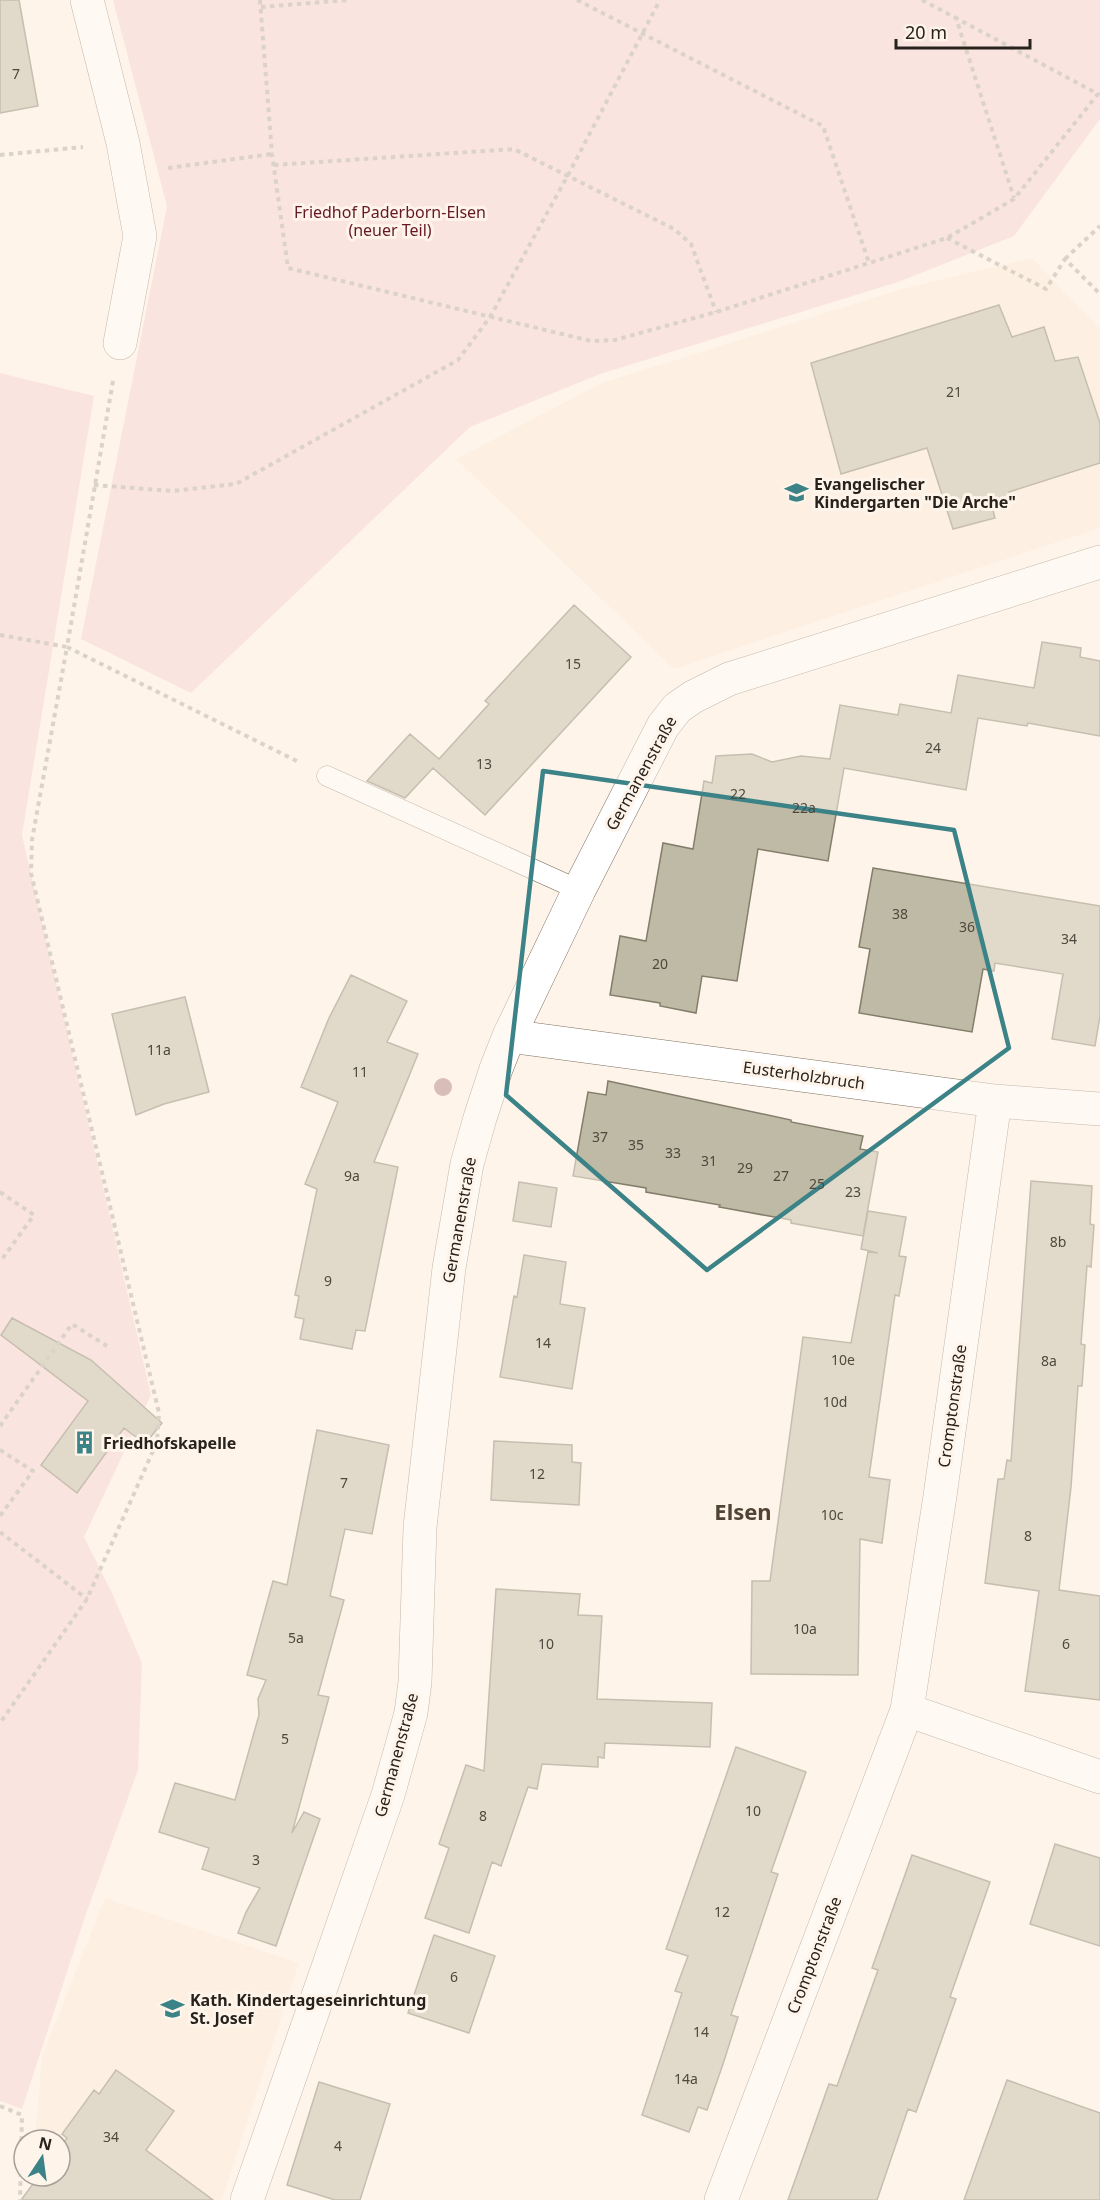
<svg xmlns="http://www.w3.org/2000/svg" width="1100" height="2200" viewBox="0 0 1100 2200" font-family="'Noto Sans',sans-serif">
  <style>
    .built { fill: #fdebd9 }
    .green { fill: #f7d0d2 }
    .building { fill: #bfbaa5; stroke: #837e6b; stroke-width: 1.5 }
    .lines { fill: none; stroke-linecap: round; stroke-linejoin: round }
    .service-casing { stroke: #7f7162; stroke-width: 21 }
    .minor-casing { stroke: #7f7162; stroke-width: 34 }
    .path { stroke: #b2a9a1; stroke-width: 4; stroke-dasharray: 4.5 4.5; stroke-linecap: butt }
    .service { stroke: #fff; stroke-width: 20 }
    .minor { stroke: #fff; stroke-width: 33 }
    .tree { fill: #aa7a7e }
    .marked { fill: none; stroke: #3b8387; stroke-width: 4.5; stroke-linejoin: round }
    .labels { text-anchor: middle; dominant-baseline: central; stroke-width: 6; stroke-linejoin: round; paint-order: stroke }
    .number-label { font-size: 14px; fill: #4e483e }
    .park-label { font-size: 16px; fill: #651726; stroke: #fef4ea }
    .poi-label { font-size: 16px; font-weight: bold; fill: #28221c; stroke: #fef4ea; text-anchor: start }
    .street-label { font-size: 16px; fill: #28221c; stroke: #fef4ea }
    .district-label { font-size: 22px; font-weight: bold; fill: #514335; stroke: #fef4ea }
  </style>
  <rect width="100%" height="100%" fill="#fef4ea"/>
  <path class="built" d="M1032,258L1100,329V528L674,669L456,459L602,383L902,289Z
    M105,1898L299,1963L222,2200H54L32,2183L33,2176H60V2140H35L42,2056Z"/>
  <path class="green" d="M113,0H1100V119L1014,236L901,281L600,374L470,427L191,693L81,639L167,206Z
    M0,373L94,396L22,835L151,1395L84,1537L113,1595L142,1663L138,1770L86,1914L22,2109L0,2101Z"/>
  <path class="building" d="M0,0H19L38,106L0,113Z
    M999,305L1012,337L1044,327L1055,361L1078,357L1100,423V463L1009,492L1011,499L991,503L995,518L953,529L927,448L841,474L811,363Z
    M574,605L631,657L485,815L433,768L405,798L367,781L410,734L439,759L489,704L485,701Z
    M1042,642L1081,648L1080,657L1100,661V736L1028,723L1027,726L978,718L966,790L844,768L828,861L758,849L737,981L702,976L696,1013L660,1006V1003L610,995L620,936L646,941L663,843L693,849L704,781L712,783L716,756L752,754L772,762L801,756L830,759L840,705L898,715L900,704L951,713L958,675L1034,688Z
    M873,868L1100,906V1016L1095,1046L1052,1039L1063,974L995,963L994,971L983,969L972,1032L859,1013L870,949L859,947Z
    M351,975L407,1001L387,1042L418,1054L374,1162L398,1167L365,1331L356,1330L352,1349L300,1339L304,1319L295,1317L299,1296L295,1295L317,1189L305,1184L338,1102L301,1087L329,1018Z
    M185,997L209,1092L164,1104L136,1115L112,1014Z
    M608,1081L791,1120V1122L863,1136L860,1149L878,1152L863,1236L791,1223V1220L719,1207L720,1205L646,1192V1188L573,1176L588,1092L606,1095Z
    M1031,1181L1092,1186L1090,1224L1094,1225L1091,1267L1087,1266L1081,1344L1085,1345L1082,1386H1078L1071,1487L1059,1590L1100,1596V1700L1025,1691L1039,1591L985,1583L998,1479H1004L1007,1460L1011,1461Z
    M519,1182L557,1188L551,1227L513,1221Z
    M868,1211L906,1217L899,1256L906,1257L899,1296L895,1295L869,1477L890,1480L882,1543L860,1539L858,1675L751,1674L752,1581H770L803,1337L851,1343L868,1252L878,1253L861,1249Z
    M524,1255L566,1262L560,1304L585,1308L572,1389L500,1377L514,1296L517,1297Z
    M12,1318L91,1360L162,1423L145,1444L124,1428L77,1493L41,1465L88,1401L1,1335Z
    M317,1430L389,1445L372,1534L345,1529L330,1596L344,1600L318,1695L329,1697L292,1833L304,1812L320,1819L276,1946L238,1933L246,1912L260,1888L202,1869L209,1848L159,1832L175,1783L235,1800L259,1715L258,1699L266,1680L247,1675L273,1581L287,1585Z
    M494,1441L572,1445V1462L581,1463L579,1505L491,1500Z
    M496,1589L580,1594L578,1615L602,1616L597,1699L712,1703L710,1747L605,1743L604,1758L598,1757V1767L542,1764L537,1789L528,1787L501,1866L492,1862L469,1933L425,1918L449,1848L439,1844L466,1765L484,1771Z
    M736,1747L806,1772L771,1872L778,1874L731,2015L738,2017L723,2064L707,2110L698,2107L689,2132L642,2115L682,1993L675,1991L688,1956L666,1949Z
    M1055,1844L1100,1858V1946L1030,1924Z
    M912,1855L990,1882L950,1997L956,1999L916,2112L908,2109L877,2200H788L829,2084L837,2086L878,1970L872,1968Z
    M434,1935L495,1956L469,2033L408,2013Z
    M116,2070L174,2111L146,2150L213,2200H21L39,2176H60V2147L67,2138L62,2134L94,2090L99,2094Z
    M1007,2080L1100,2113V2200H964Z
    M319,2082L390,2104L360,2200H335L287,2185Z"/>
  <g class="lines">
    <defs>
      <path id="service" d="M327,776L579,890"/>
      <path id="minor" d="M87,0L123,143L140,236L120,343
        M509,1036L995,1101L1100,1109
        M907,1710L1100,1777
        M247,2200L388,1795L411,1713L415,1682L420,1527L449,1268L467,1164L480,1118L496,1069L509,1036L579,890L663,726L677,708L693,697L729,679L1100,562
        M721,2200L907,1710L940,1496L995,1101"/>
    </defs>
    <use href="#service" class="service-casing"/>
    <use href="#minor" class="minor-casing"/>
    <path class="path" d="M260,0L272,154L288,268L591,341L615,340L716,312L947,238L1014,199L1098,94L956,18
      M577,0L823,126L869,263
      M922,0L956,18L1014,198
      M261,7L348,0
      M0,155L83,147
      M274,165L514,149L674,229L691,244L716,312
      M168,168L272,154
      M947,238L1046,289L1065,259L1100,294
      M1065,259L1100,226
      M113,381L67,647L299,762
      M94,485L172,491L236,484L458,360L490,317L568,175L660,0
      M0,635L67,647L32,840L31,873L159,1413L157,1442L87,1599L0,1723
      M0,1192L34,1215L0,1262
      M0,1426L72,1324L107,1346
      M0,1450L33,1471L0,1516
      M0,1532L87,1599
      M0,2106L22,2115L20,2200"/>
    <use href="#service" class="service"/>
    <use href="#minor" class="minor"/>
  </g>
  <circle class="tree" cx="443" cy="1087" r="9"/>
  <path d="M0 0H1100V2200H0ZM543,771L954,830L1009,1048L707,1270L506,1095Z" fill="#fef4ea" fill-opacity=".55" fill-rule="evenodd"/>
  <path class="marked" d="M543,771L954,830L1009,1048L707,1270L506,1095Z"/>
  <defs>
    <symbol id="school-bare" viewBox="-9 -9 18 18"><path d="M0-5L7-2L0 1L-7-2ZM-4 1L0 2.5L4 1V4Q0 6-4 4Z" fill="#3b8387" stroke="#fef4ea" stroke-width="2.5" paint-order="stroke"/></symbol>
    <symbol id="building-bare" viewBox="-9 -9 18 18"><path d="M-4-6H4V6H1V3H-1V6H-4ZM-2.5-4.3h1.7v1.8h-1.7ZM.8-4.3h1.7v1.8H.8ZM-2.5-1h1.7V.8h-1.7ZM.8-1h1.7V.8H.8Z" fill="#3b8387" stroke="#fef4ea" stroke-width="2.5" paint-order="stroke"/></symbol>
  </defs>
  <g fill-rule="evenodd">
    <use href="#school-bare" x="780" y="476" width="33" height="33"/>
    <use href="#building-bare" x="68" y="1426" width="33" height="33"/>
    <use href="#school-bare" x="156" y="1992" width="33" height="33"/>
  </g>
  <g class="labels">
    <g class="number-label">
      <text x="16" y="73">7</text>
      <text x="954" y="391">21</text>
      <text x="573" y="663">15</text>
      <text x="933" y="747">24</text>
      <text x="484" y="763">13</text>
      <text x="738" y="793">22</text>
      <text x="804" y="807">22a</text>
      <text x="900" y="913">38</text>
      <text x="967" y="926">36</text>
      <text x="1069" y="938">34</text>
      <text x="660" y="963">20</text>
      <text x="159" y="1049">11a</text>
      <text x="360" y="1071">11</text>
      <text x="600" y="1136">37</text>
      <text x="636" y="1144">35</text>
      <text x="673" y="1152">33</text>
      <text x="709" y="1160">31</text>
      <text x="745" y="1167">29</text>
      <text x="352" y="1175">9a</text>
      <text x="781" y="1175">27</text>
      <text x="817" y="1183">25</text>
      <text x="853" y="1191">23</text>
      <text x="1058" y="1241">8b</text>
      <text x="328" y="1280">9</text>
      <text x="543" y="1342">14</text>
      <text x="843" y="1359">10e</text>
      <text x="1049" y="1360">8a</text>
      <text x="835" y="1401">10d</text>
      <text x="537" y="1473">12</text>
      <text x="344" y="1482">7</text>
      <text x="832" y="1514">10c</text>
      <text x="1028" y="1535">8</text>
      <text x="805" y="1628">10a</text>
      <text x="296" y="1637">5a</text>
      <text x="546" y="1643">10</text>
      <text x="1066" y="1643">6</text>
      <text x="285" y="1738">5</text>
      <text x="753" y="1810">10</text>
      <text x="483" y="1815">8</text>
      <text x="256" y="1859">3</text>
      <text x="722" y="1911">12</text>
      <text x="454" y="1976">6</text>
      <text x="701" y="2031">14</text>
      <text x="686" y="2078">14a</text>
      <text x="111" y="2136">34</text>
      <text x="338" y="2145">4</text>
    </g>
    <g class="park-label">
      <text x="390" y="212">Friedhof Paderborn-Elsen<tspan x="390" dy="18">(neuer Teil)</tspan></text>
    </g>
    <g class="poi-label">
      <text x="814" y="484">Evangelischer<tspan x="814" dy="18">Kindergarten "Die Arche"</tspan></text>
      <text x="103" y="1443">Friedhofskapelle</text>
      <text x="190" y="2000">Kath. Kindertageseinrichtung<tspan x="190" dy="18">St. Josef</tspan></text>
    </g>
    <g class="street-label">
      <text transform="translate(641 773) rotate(-61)">Germanenstraße</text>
      <text transform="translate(804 1075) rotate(8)">Eusterholzbruch</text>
      <text transform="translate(459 1220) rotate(-80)">Germanenstraße</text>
      <text transform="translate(952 1406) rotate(-82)">Cromptonstraße</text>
      <text transform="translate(396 1755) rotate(-75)">Germanenstraße</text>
      <text transform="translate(814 1955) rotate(-69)">Cromptonstraße</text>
    </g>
    <g class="district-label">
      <text x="743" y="1511">Elsen</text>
    </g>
  </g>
  <g transform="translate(42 2158) rotate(13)"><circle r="28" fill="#fef4ea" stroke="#a8a098" stroke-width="1.5"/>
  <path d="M0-4.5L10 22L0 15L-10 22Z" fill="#3b8387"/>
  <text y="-9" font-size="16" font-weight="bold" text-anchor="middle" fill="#28221c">N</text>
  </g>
  <path d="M896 39v9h134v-9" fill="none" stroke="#28221c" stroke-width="3"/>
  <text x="905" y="39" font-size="18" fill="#28221c" stroke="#fef4ea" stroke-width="4.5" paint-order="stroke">20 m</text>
</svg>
